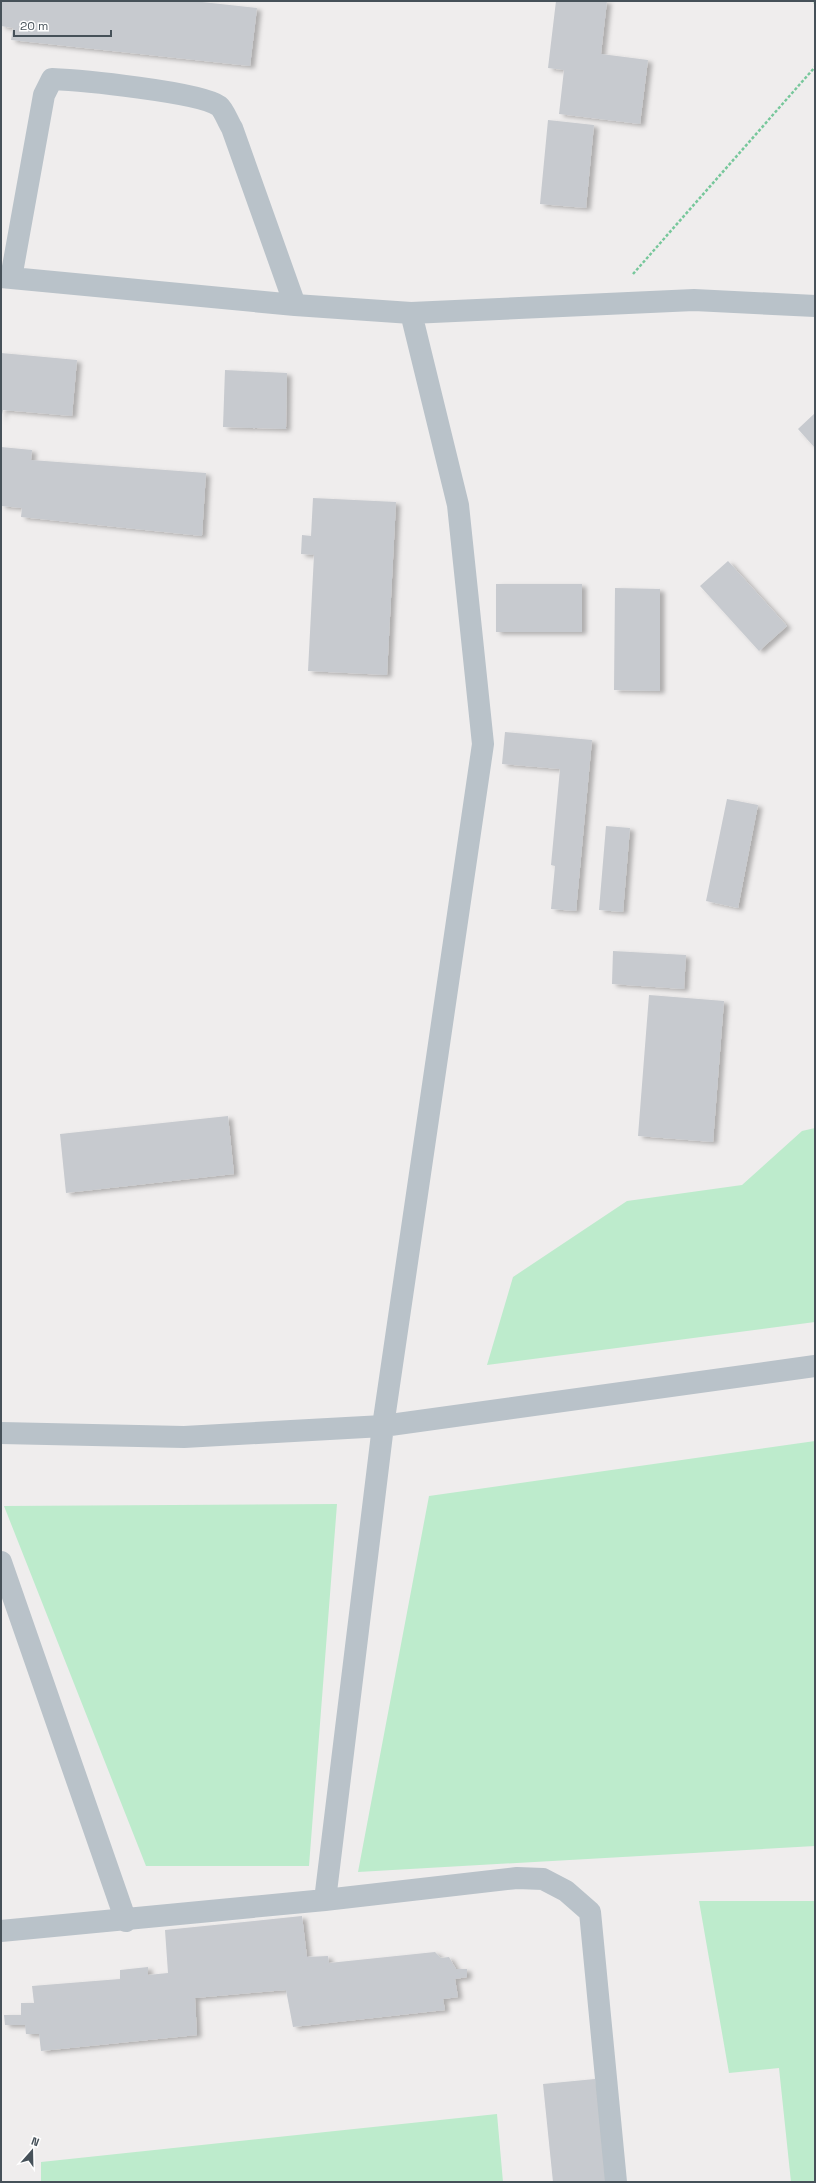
<svg xmlns="http://www.w3.org/2000/svg" width="816" height="2183" viewBox="0 0 816 2183" font-family="'Space Grotesk',sans-serif">
  <style>
    .green { fill: #bdebcc }
    .building { fill: #c7cacf; filter: url(#shadow) }
    .lines { fill: none; stroke-linecap: round; stroke-linejoin: round }
    .path { stroke: #77c79b; stroke-width: 2.5; stroke-dasharray: 3 2; stroke-linecap: butt }
    .minor { stroke: #b9c2c9; stroke-width: 22 }
  </style>
  <defs>
    <filter id="shadow"><feDropShadow dx="4.5" dy="2.5" stdDeviation="2" flood-color="#0004"/></filter>
  </defs>
  <rect width="100%" height="100%" fill="#efeded"/>
  <path class="green" d="M815,1128V1322L487,1365L513,1277L627,1201L742,1185L802,1131Z
    M815,1441V1846L358,1872L429,1496Z
    M337,1504L309,1866H146L4,1506Z
    M699,1901H815V2182H791L779,2068L729,2073Z
    M497,2114L503,2182H41V2162Z"/>
  <path class="building" d="M1,1H193L257,8L250,66L11,40L13,28L1,26Z
    M556,1H607L601,54L648,60L640,124L559,114L564,70L548,68Z
    M548,120L594,125L586,208L540,204Z
    M1,353L77,360L72,416L3,410L1,420Z
    M225,370L287,373L286,429L223,427Z
    M815,413V448L798,429Z
    M1,447L32,450L31,460L206,473L202,536L21,517L22,508L1,506Z
    M313,498L396,502L387,675L308,671L314,555L301,554L302,535L311,536Z
    M728,561L787,626L759,651L700,586Z
    M496,584H582V632H496Z
    M615,588L660,589V691L614,690Z
    M505,732L592,740L576,911L551,909L555,866L551,865L560,769L502,764Z
    M727,799L758,805L738,908L706,901Z
    M606,826L630,828L623,912L599,910Z
    M613,951L686,955L684,989L612,984Z
    M649,995L724,1001L713,1142L638,1136Z
    M228,1116L234,1174L66,1193L60,1134Z
    M302,1916L307,1957L328,1956L329,1963L435,1952L441,1958L449,1957L456,1969H467V1977L455,1979L458,1997L443,1999L445,2010L293,2027L286,1990L195,1998L197,2035L41,2051L39,2034H26L25,2025H5L4,2015H21V2003H34L32,1986L120,1979V1970L148,1967V1975L168,1973L165,1930Z
    M595,2079L605,2182H553L543,2084Z"/>
  <g class="lines">
    <path class="path" d="M815,1V4
      M633,274L815,67"/>
    <path class="minor" d="M1,277L295,305L411,313L694,300L815,306
      M11,278L44,95L52,79C79,80 200,92 219,106C224,110 228,122 232,128L295,305
      M1,1433L184,1437L383,1426L815,1366
      M1,1562L126,1921
      M325,1900L383,1426L483,744L458,505L411,313
      M1,1931L325,1900L517,1878L543,1879L566,1891L590,1912L616,2182"/>
  </g>
  <rect width="816" height="2183" fill="none" stroke="#465159" stroke-width="4"/>
  <g transform="translate(32 2151) rotate(20)" stroke="#ffffff" stroke-width="3" paint-order="stroke">
  <path d="M0-3L7 15L0 10L-7 15Z" fill="#465159"/>
  <text y="-6" font-size="11" font-weight="bold" text-anchor="middle" fill="#465159">N</text>
  </g>
  <path d="M14 30v6h97v-6" fill="none" stroke="#465159" stroke-width="2"/>
  <text x="20" y="30" font-size="12" fill="#465159" stroke="#ffffff" stroke-width="3" paint-order="stroke">20 m</text>
</svg>
